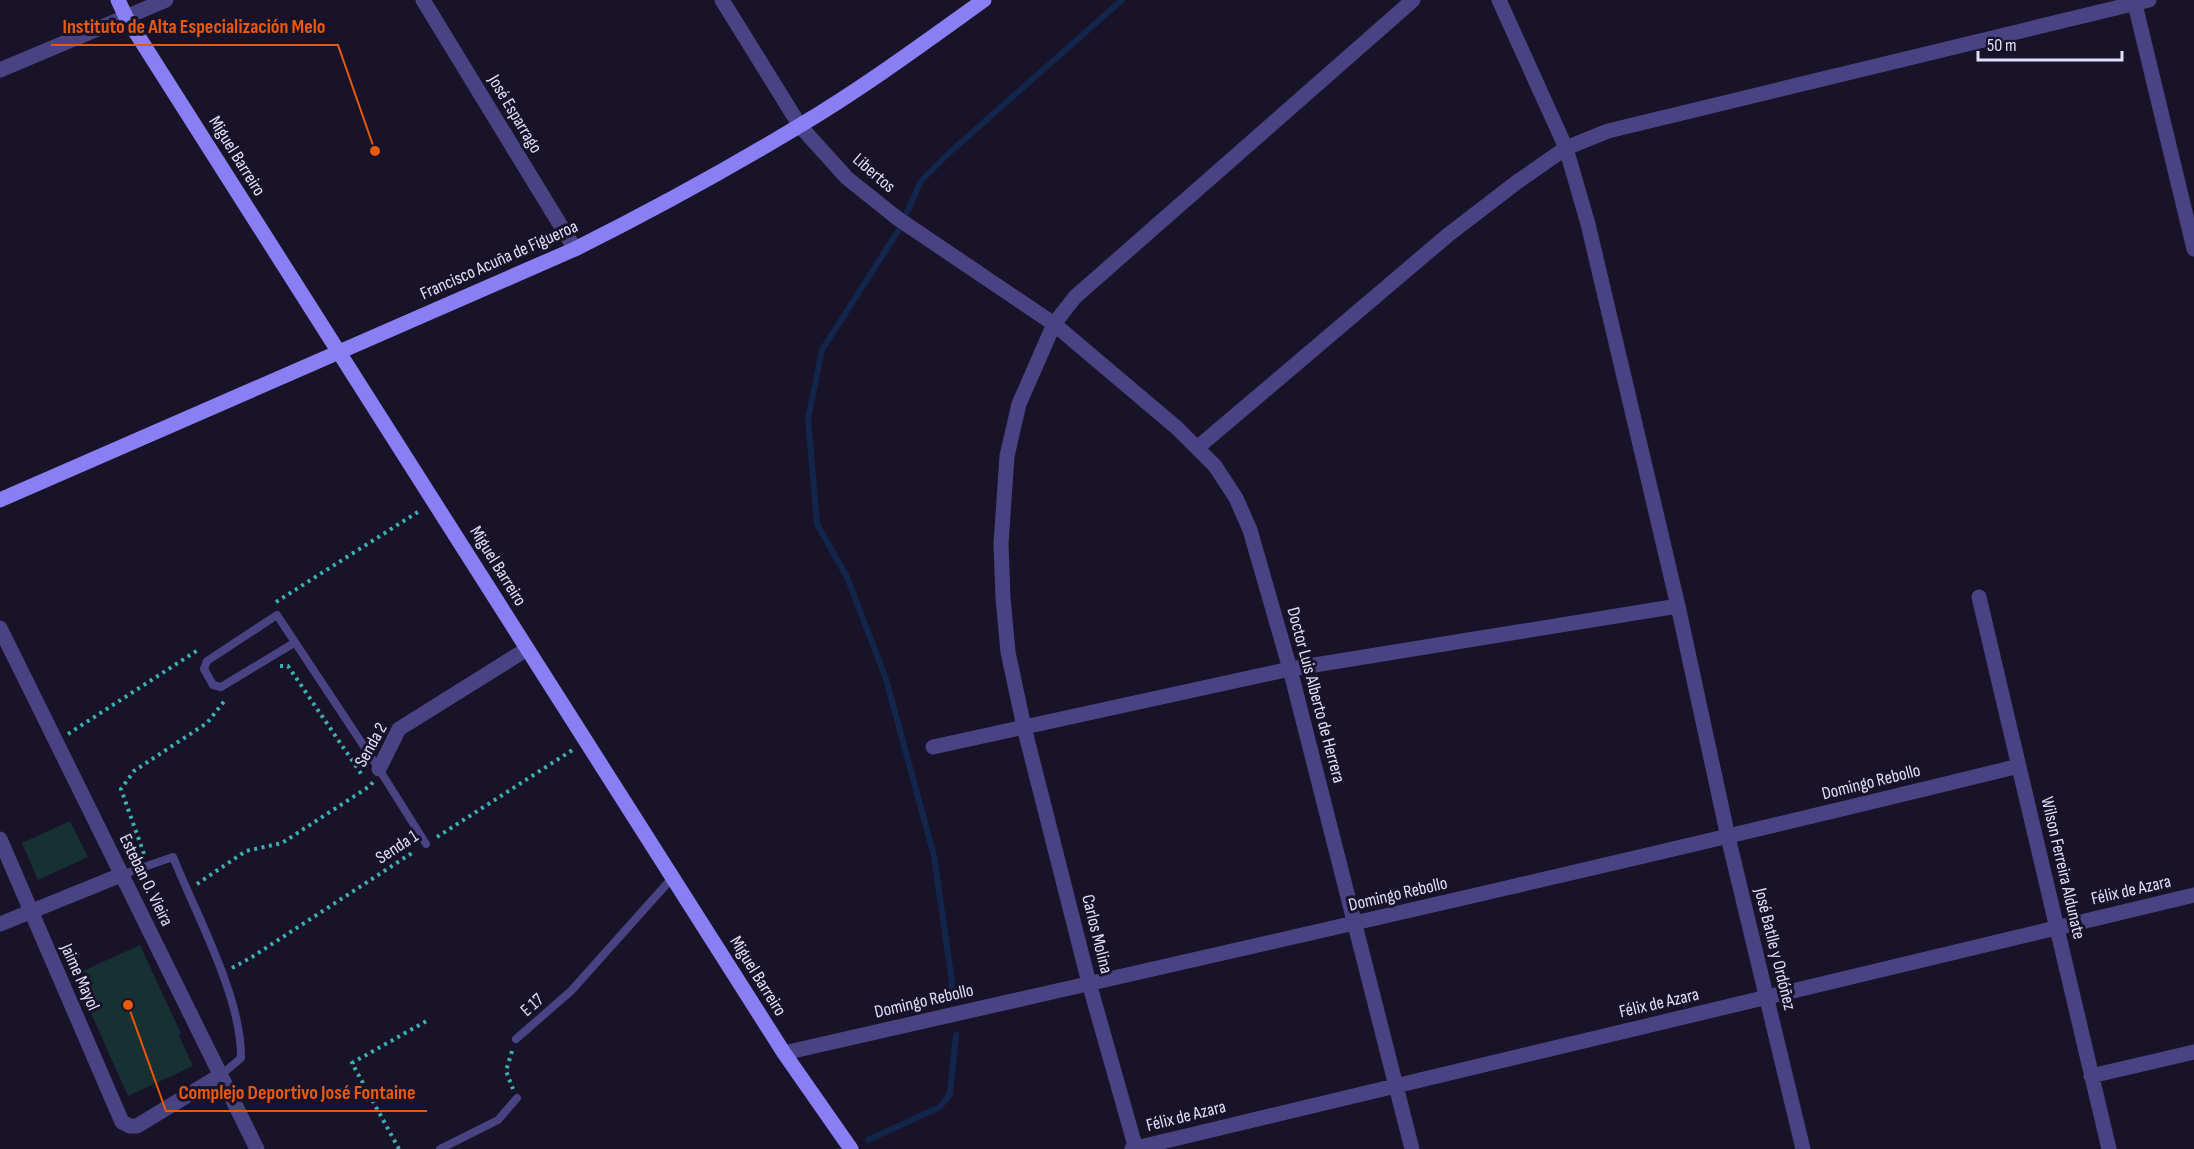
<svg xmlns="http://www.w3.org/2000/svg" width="2194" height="1149" viewBox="0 0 2194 1149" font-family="'Sofia Sans Condensed',sans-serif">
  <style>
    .green { fill: #173132 }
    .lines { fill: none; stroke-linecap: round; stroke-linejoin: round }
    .stream { stroke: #14254b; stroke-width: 6 }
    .path { stroke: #3dafb1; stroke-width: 4; stroke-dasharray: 3 4.5; stroke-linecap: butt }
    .lane { stroke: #4a4383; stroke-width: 8 }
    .street { stroke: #4a4383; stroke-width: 15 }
    .secondary { stroke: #897ef3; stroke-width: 15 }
    .labels { text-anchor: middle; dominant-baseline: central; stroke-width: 6; stroke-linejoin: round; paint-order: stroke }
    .street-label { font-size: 18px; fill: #e3ddfc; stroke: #181328 }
    .leader { fill: none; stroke: #e8590c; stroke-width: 2 }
    .callout-dot { fill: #e8590c; stroke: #181328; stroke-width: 2 }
    .callout-label { font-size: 20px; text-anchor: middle; font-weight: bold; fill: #e8590c; stroke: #181328; stroke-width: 6; stroke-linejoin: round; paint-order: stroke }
  </style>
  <rect width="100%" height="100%" fill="#181328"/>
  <path class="green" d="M70,821L88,857L38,880L22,843Z
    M140,945L181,1034L179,1036L193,1066L128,1096L74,975Z"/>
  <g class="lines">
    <path class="stream" d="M907,212L921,181L950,152L1122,0
      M898,231L822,350L808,419L817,524L847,577L886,679L934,856L952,982L951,999
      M868,1140L940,1107L950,1094L956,1035"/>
    <path class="path" d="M276,602L421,510
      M280,666H288L362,775
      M68,734L198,650
      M437,837L574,749
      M144,854L121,789L134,771L207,723L226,699
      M197,884L246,851L282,843L370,786L373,782
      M232,968L252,957L415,851
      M512,1051L506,1071L513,1089
      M399,1149L352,1063L430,1019"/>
    <path class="lane" d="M294,643L221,687L213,685L204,669L207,661L277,615L379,769L426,844
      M121,875L173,857C196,914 242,998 241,1058L221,1075
      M516,1039L571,991L673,877
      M440,1149L498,1120L517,1098"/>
    <path class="street" d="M423,0L575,249
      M722,0L800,126L847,178L897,218L1054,324L1177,428L1215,466L1236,498L1250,530L1290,669L1412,1149
      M1499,0L1566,148L1588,224L1678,606L1728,837L1803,1149
      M2134,0L2194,249
      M0,70L166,0
      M1197,448L1448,235L1517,182L1566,148L1608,131L2149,0
      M1979,597L2109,1149
      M0,628L257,1149
      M933,747L1290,669L1678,606
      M379,769L399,729L527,649
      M0,839L122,1122L130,1126H137L221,1075
      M0,924L121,875
      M784,1053C1196,959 1608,867 2019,766
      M2091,1076L2194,1052
      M1132,1149L2194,895
      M1136,1149L1089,983L1024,727L1008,652L1003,598L1001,544L1007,456L1019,404L1054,324L1075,297L1413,0"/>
    <path class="secondary" d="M118,0L126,17L784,1053L851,1149
      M0,500L575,249C651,211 726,170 799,126C863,88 924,43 984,0"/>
  </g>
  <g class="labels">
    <g class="street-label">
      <text transform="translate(515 114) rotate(59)">José Esparrago</text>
      <text transform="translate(237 156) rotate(58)">Miguel Barreiro</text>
      <text transform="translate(874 173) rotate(41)">Libertos</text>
      <text transform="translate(499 260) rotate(-24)">Francisco Acuña de Figueroa</text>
      <text transform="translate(498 566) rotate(58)">Miguel Barreiro</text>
      <text transform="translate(1316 695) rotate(75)">Doctor Luis Alberto de Herrera</text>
      <text transform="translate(371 745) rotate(-61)">Senda 2</text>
      <text transform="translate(1871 782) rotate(-14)">Domingo Rebollo</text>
      <text transform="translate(397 847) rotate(-33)">Senda 1</text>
      <text transform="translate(2063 868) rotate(77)">Wilson Ferreira Aldunate</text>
      <text transform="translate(146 880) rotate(64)">Esteban O. Vieira</text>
      <text transform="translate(2131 890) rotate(-13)">Félix de Azara</text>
      <text transform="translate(1398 894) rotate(-13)">Domingo Rebollo</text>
      <text transform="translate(1097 934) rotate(76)">Carlos Molina</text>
      <text transform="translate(1775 949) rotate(76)">José Batlle y Ordóñez</text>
      <text transform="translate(758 976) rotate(58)">Miguel Barreiro</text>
      <text transform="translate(80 977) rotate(66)">Jaime Mayol</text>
      <text transform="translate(924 1001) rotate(-13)">Domingo Rebollo</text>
      <text transform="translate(1659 1003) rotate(-13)">Félix de Azara</text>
      <text transform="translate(532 1005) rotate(-41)">E 17</text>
      <text transform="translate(1186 1116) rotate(-14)">Félix de Azara</text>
    </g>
  </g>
  <path class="leader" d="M375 151L338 45H51M128 1005L166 1111H427"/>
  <g class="callout-dot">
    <circle cx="375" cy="151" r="6"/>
    <circle cx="128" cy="1005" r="6"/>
  </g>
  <g class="callout-label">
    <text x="194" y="33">Instituto de Alta Especialización Melo</text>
    <text x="297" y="1099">Complejo Deportivo José Fontaine</text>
  </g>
  <path d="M1978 51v9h144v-9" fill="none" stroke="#e3ddfc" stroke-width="3"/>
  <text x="1987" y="51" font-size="18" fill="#e3ddfc" stroke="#181328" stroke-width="4.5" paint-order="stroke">50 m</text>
</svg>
